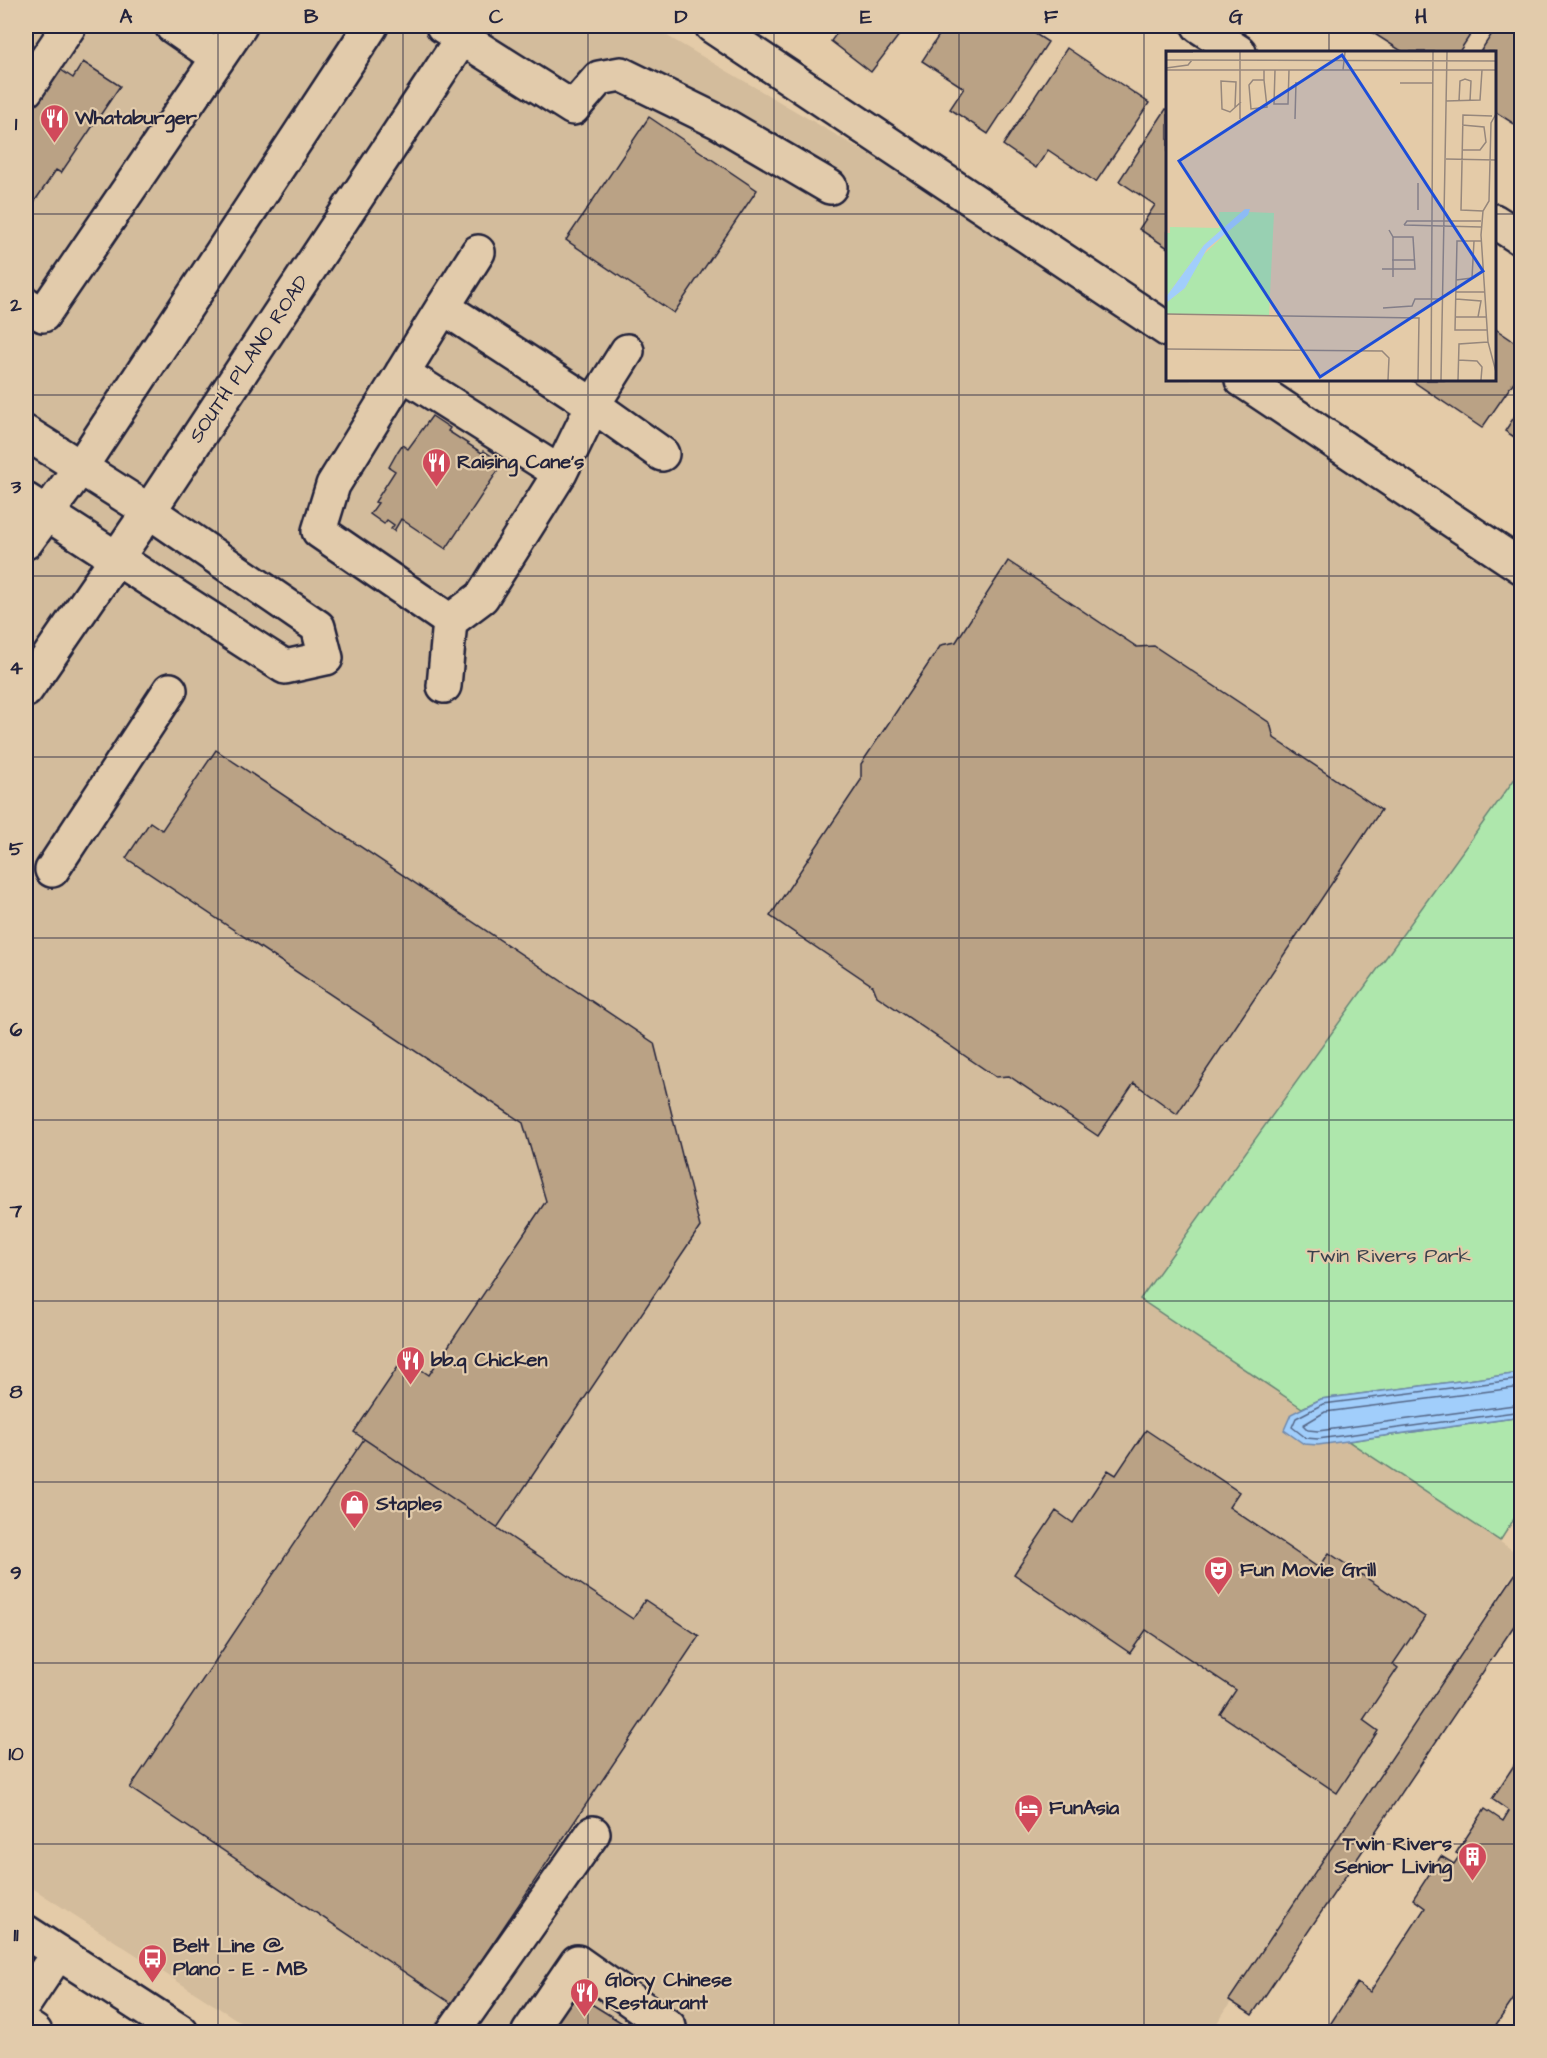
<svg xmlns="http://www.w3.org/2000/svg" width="1547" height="2058" viewBox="0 0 1547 2058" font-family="'Architects Daughter',sans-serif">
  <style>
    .built { fill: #d3bc9c }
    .green { fill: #aee7ac; stroke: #688474; stroke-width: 1.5 }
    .water { fill: #a1cefb; stroke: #6e89ae; stroke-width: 1.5 }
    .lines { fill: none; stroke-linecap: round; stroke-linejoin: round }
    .shore { stroke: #556788; stroke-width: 1.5 }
    .building { fill: #baa285; stroke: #22223b; stroke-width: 1.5 }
    .minor-casing { stroke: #22223b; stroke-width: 38 }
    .major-casing { stroke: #22223b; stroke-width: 38 }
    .minor { stroke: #e2cbab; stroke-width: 33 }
    .major { stroke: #e2cbab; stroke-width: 33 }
    .grid { fill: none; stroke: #22223b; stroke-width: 1.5; stroke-opacity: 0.55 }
    .labels { text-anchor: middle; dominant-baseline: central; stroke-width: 4.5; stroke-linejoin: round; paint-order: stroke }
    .poi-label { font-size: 20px; font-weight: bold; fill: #22223b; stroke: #e2cbab; text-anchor: start }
    .street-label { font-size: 20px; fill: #22223b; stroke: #e2cbab }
    .park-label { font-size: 20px; fill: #37404c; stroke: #e2cbab }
    .inset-road { fill: none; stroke: #96877c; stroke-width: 1.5 }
    .view { fill: #1d4ed8; fill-opacity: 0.15; stroke: #1d4ed8; stroke-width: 3 }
    .inset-edge { fill: none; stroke: #22223b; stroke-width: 3 }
    .neatline { fill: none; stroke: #22223b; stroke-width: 2 }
    .grid-label { font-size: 20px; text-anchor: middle; font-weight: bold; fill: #22223b }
  </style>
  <rect width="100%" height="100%" fill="#e4cba8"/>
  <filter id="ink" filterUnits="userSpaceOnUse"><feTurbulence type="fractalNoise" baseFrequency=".0167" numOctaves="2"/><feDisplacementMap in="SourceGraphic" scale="12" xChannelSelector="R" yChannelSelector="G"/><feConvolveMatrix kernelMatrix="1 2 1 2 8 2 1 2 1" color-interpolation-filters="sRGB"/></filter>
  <g filter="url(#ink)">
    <path class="built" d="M26,26H650L874,157L1167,346L1168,380H1220L1521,574V770L1140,1299L1521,1556V1562L1211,2032H256L26,1884Z"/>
    <path class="green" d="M1521,770V1373L1321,1399L1302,1408L1140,1299Z
      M1521,1417V1508L1500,1541L1348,1441Z"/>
    <path class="water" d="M1521,1373V1417L1318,1445L1304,1444L1284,1430L1291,1414L1321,1399Z"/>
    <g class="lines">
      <path class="shore" d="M1522,1379L1323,1404L1296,1418L1292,1427L1306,1438L1318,1439L1522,1411
        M1522,1387L1325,1412L1303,1425L1308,1430L1318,1431L1522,1404"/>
    </g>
    <path class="building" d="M842,26H906L871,72L831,41Z
      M945,26H1023L1048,42L988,134L950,109L964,88L922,61Z
      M1362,26H1476L1459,52H1403Z
      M1497,26H1522V129L1494,111V52H1480Z
      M1067,48L1149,103L1096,182L1048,150L1036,168L1003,145Z
      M83,62L120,86L61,173L56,170L26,214V117L58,68L73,78Z
      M1166,109L1168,110V248L1139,229L1155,205L1119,181Z
      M649,117L757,190L674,313L566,240Z
      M1494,328L1522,347V370L1482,428L1411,380H1494Z
      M1522,405V442L1505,431Z
      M432,416L450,428L448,431L482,453L484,451L493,457L490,463L499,469L446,549L401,519L394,531L391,529L394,525L387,520L384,524L370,514L378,503L375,502L395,471L389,467L398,451L402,445L408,449Z
      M1008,561L1137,647L1154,646L1270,723L1274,738L1381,810L1177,1114L1134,1083L1098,1136L1009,1076L996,1077L877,996L873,986L770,916L861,780V764L941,645L956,642Z
      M216,750L654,1043L700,1227L497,1528L354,1432L404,1358L429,1375L546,1201L523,1123L126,858L150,822L162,830Z
      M1146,1430L1239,1492L1229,1507L1319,1568L1329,1553L1425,1617L1393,1664L1398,1668L1363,1720L1378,1731L1337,1793L1220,1714L1236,1690L1146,1630L1130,1653L1014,1574L1056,1511L1073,1523L1108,1470L1116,1475Z
      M364,1439L633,1619L645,1600L699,1636L452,2004L130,1788Z
      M1522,1564V1614L1252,2015L1229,2000Z
      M1520,1756L1522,1987L1491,2032H1338L1329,2026L1357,1983L1370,1992L1425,1908L1413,1899L1441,1856L1454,1864L1460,1855L1456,1853L1485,1809L1503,1821L1509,1811L1492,1799Z
      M577,1995L635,2031L634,2032H544L564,2000L571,2004Z"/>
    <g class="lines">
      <defs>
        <path id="minor" d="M172,26L218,58
          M443,26L573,108L599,78L621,74L719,122L830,187
          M712,26L1168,330
          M1199,26L1239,52
          M26,90L69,26
          M1494,221L1522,239
          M26,304L43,315L240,26
          M443,307L478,252
          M402,373L560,473
          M1242,380L1522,567
          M26,433L149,511L318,627L326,658L285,667L26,500
          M450,621L319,531L333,485L443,307L593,405L627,351
          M444,686L450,621L482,597L560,473L593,405L662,454
          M52,870L170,690
          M26,2001L58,1953
          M453,2032L593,1833
          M529,2032L577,1962L669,2027L665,2032"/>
        <path id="major" d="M26,542L80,468L371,26
          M26,690L149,511L470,26
          M26,1932L181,2032
          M26,2026L35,2032"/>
      </defs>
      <use href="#minor" class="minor-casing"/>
      <use href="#major" class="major-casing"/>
      <use href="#minor" class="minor"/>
      <use href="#major" class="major"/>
    </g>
  </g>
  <path class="grid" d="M218,26V2032M403,26V2032M588,26V2032M774,26V2032M959,26V2032M1144,26V2032M1329,26V52M26,214H1168M1494,214H1522M1329,380V2032M26,395H1522M26,576H1522M26,757H1522M26,938H1522M26,1120H1522M26,1301H1522M26,1482H1522M26,1663H1522M26,1844H1522"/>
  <defs>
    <symbol id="restaurant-pin" viewBox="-11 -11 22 30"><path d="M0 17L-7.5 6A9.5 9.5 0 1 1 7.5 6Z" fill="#d1495b" stroke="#e2cbab"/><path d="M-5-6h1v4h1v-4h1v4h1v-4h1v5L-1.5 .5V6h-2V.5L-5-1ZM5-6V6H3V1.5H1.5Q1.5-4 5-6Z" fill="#fff"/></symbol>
    <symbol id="shop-pin" viewBox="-11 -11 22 30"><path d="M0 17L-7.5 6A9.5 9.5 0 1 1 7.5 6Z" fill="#d1495b" stroke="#e2cbab"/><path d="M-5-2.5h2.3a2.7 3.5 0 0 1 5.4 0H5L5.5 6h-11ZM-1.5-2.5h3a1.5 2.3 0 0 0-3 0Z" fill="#fff"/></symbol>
    <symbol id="theatre-pin" viewBox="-11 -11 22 30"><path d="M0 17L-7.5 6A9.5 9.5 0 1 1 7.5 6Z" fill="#d1495b" stroke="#e2cbab"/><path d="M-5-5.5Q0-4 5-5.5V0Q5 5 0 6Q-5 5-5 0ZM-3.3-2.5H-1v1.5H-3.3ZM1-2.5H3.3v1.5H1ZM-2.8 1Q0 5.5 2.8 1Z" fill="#fff"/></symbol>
    <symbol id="hotel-pin" viewBox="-11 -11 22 30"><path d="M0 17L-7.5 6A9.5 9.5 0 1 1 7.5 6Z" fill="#d1495b" stroke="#e2cbab"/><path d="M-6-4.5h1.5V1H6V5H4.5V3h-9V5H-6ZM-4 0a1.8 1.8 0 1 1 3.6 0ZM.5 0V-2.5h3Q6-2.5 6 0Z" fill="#fff"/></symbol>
    <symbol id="building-pin" viewBox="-11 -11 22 30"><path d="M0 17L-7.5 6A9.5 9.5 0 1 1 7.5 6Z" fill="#d1495b" stroke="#e2cbab"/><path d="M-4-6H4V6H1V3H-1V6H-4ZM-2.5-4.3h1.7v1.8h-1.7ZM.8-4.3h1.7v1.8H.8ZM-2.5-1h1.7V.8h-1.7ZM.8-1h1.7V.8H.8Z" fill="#fff"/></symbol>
    <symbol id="bus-pin" viewBox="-11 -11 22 30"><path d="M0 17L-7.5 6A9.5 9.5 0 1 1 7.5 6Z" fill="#d1495b" stroke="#e2cbab"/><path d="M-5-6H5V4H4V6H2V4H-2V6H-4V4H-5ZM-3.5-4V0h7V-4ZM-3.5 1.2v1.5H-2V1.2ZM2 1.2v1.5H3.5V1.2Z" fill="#fff"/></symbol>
  </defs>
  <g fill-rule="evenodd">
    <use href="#restaurant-pin" x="38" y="102" width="33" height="45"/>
    <use href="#restaurant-pin" x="420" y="446" width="33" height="45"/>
    <use href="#restaurant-pin" x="394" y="1344" width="33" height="45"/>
    <use href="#shop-pin" x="338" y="1488" width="33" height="45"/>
    <use href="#theatre-pin" x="1202" y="1554" width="33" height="45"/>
    <use href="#hotel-pin" x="1012" y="1792" width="33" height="45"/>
    <use href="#building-pin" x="1456" y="1840" width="33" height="45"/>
    <use href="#bus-pin" x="136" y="1942" width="33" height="45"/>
    <use href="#restaurant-pin" x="568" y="1976" width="33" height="45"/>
  </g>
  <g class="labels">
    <g class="poi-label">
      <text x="75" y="118">Whataburger</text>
      <text x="457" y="462">Raising Cane's</text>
      <text x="431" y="1360">bb.q Chicken</text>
      <text x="376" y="1504">Staples</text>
      <text x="1240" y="1570">Fun Movie Grill</text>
      <text x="1049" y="1808">FunAsia</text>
      <text x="1452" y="1844" text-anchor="end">Twin Rivers<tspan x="1452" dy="23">Senior Living</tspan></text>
      <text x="173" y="1946">Belt Line @<tspan x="173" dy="23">Plano - E - MB</tspan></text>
      <text x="605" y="1980">Glory Chinese<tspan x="605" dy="23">Restaurant</tspan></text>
    </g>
    <g class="street-label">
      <text transform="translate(249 359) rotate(-56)">SOUTH PLANO ROAD</text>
    </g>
    <g class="park-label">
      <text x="1389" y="1256">Twin Rivers Park</text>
    </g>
  </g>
  <g transform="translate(1166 51)">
    <rect width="330" height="330" fill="#e4cba8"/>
    <path d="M53,161H76L38,194L0,246V182H4V176L53,177ZM83,161L108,162L103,264L0,263V252L19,237L34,207Z" fill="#aee7ac"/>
    <path d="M79,158H84L82,164L41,198L19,237L0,252V246L38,194Z" fill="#a1cefb"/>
    <path class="inset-road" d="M0,1H27M0,9L330,10M0,17L22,14L26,9M0,19H330M109,19L108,53H122L123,19M177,19L179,1M98,29L101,56L85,58L83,34L87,29H98V19M234,32H267M280,50L314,49L316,19M293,50L294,30L299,28L305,30L304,50M69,56L70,31L55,30L56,58L64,61L75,51M330,63L325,72L323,150L317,160L315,184L322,291L330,321M74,68V1M129,68L130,31M296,99H314L320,91L318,76L296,74M280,108L330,109M252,159V132M317,160L295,159L297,64L326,65M238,174L241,170H315M238,174L315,176M315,190H291L289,279H321M226,209H249M216,218H227V186L223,179M227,226V218H249L247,186H227M290,229L306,227L308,190M290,241H318M290,248L315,250L312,266M217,257L246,255L249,248H276M0,263L253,267L252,329M289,266H320M0,298L216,300L223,307L222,329M292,309L311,310L316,316L315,329M265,329L267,1M275,329L281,1M292,329L293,293L322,291"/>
    <path class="view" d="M176,4L317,220L154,326L13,110Z"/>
    <rect width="330" height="330" class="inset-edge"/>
  </g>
  <rect width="1547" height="2058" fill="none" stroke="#e2cbab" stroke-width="66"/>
  <rect x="33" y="33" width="1481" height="1992" class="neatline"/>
  <g class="grid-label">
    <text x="126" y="23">A</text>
    <text x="311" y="23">B</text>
    <text x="496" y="23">C</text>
    <text x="681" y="23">D</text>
    <text x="866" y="23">E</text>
    <text x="1051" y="23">F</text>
    <text x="1236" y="23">G</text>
    <text x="1421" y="23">H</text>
    <text x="16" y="130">1</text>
    <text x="16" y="311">2</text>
    <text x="16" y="493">3</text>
    <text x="16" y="674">4</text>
    <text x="16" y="855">5</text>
    <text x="16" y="1036">6</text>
    <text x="16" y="1217">7</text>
    <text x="16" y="1398">8</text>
    <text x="16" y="1579">9</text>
    <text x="16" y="1760">10</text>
    <text x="16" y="1941">11</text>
  </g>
</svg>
